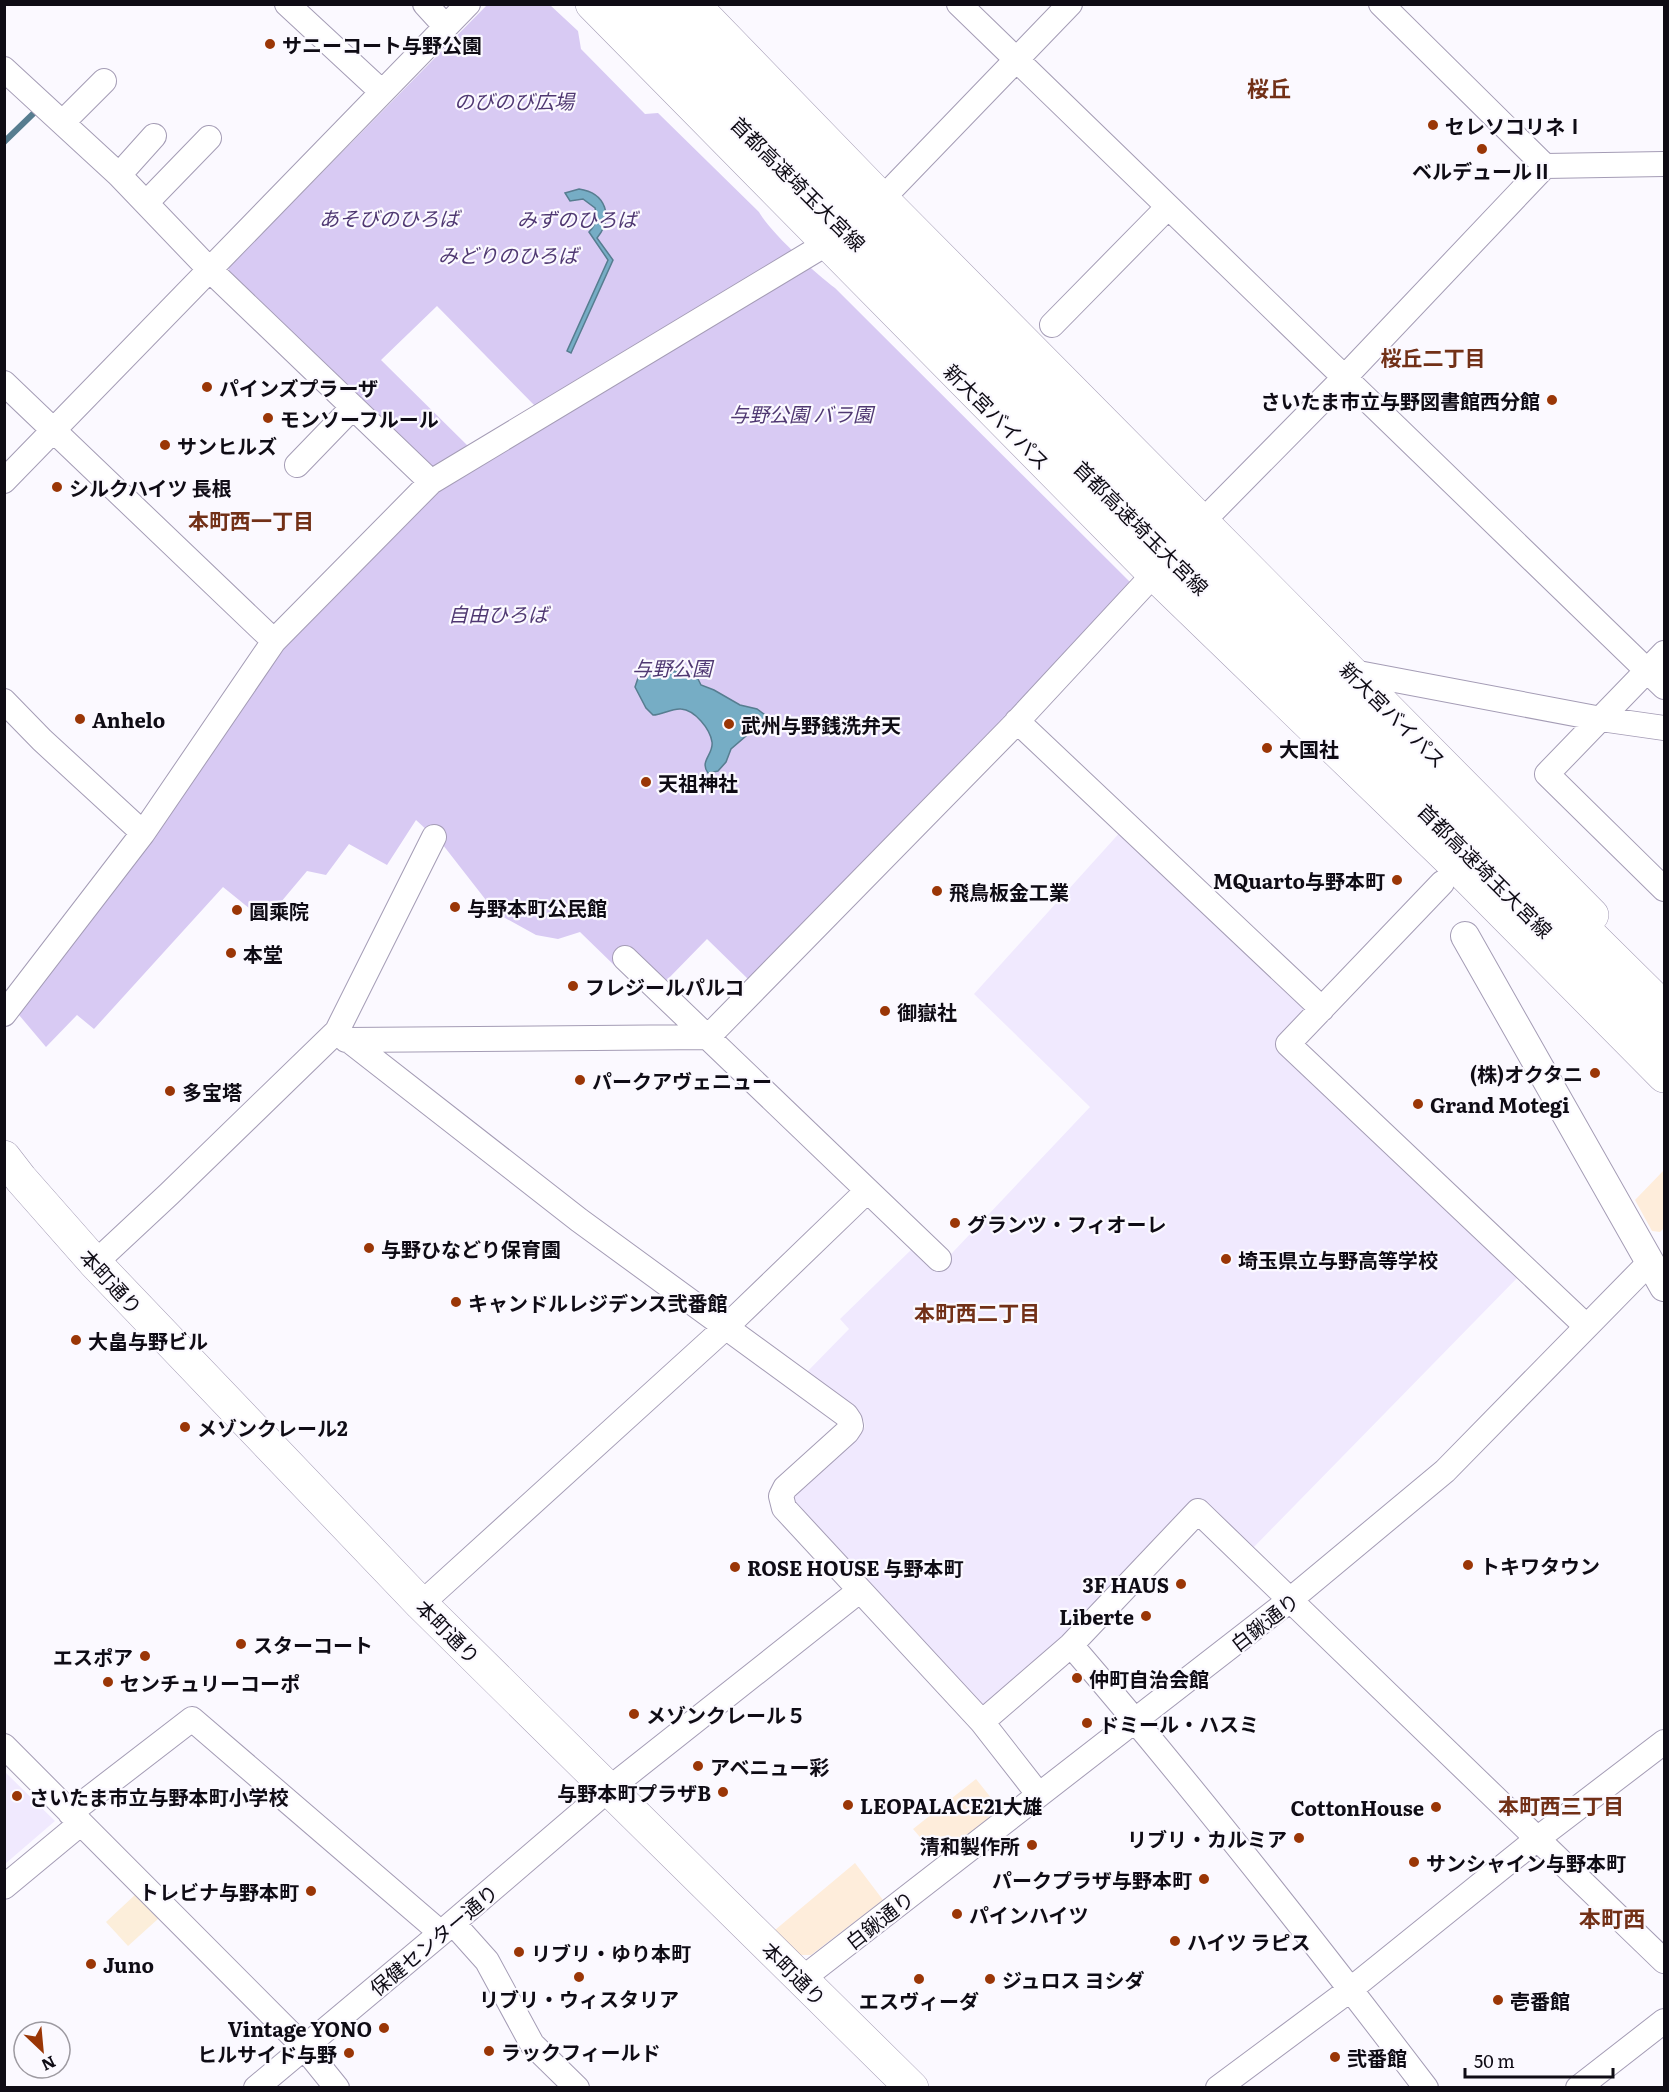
<svg xmlns="http://www.w3.org/2000/svg" width="1669" height="2092" viewBox="0 0 1669 2092" font-family="Literata,'Noto Sans JP',serif">
  <style>
    .commercial { fill: #feeddb }
    .industrial { fill: #fceeda }
    .built { fill: #f0e9fe }
    .green { fill: #d8caf3 }
    .water { fill: #76adc5; stroke: #577d90; stroke-width: 1.5 }
    .lines { fill: none; stroke-linecap: round; stroke-linejoin: round }
    .stream { stroke: #577d90; stroke-width: 6 }
    .minor-casing { stroke: #a49cb5; stroke-width: 26 }
    .tertiary-casing { stroke: #a49cb5; stroke-width: 30 }
    .secondary-casing { stroke: #a49cb5; stroke-width: 34 }
    .trunk-casing { stroke: #a49cb5; stroke-width: 34 }
    .motorway-casing { stroke: #a49cb5; stroke-width: 34 }
    .minor { stroke: #fff; stroke-width: 24 }
    .tertiary { stroke: #fff; stroke-width: 28 }
    .secondary { stroke: #fff; stroke-width: 33 }
    .trunk { stroke: #fff; stroke-width: 33 }
    .motorway { stroke: #fff; stroke-width: 33 }
    .poi-dot { fill: #9a3606; stroke: #fbf9ff; stroke-width: 2 }
    .labels { text-anchor: middle; dominant-baseline: central; stroke-width: 4.5; stroke-linejoin: round; paint-order: stroke }
    .poi-label { font-size: 20px; font-weight: bold; fill: #0f0c15; stroke: #fbf9ff; text-anchor: start }
    .park-label { font-size: 20px; font-style: italic; fill: #4f3872; stroke: #fbf9ff }
    .street-label { font-size: 20px; fill: #0f0c15; stroke: #fbf9ff }
    .neighbourhood-label { font-size: 21px; font-weight: bold; fill: #723017; stroke: #fbf9ff }
    .quarter-label { font-size: 22px; font-weight: bold; fill: #723017; stroke: #fbf9ff }
  </style>
  <rect width="100%" height="100%" fill="#fbf9ff"/>
  <path class="commercial" d="M1664,1170V1228L1660,1232L1652,1231L1635,1200Z
    M976,1779L1000,1809L938,1858L913,1829Z
    M855,1863L883,1900L811,1955H800L775,1930Z"/>
  <path class="industrial" d="M136,1894L159,1918L128,1946L106,1922Z"/>
  <path class="built" d="M1123,829L1307,1007L1278,1045L1521,1274L1252,1549L1201,1501L1071,1635L987,1708L978,1709L792,1505L793,1491L865,1427L864,1421L804,1375L849,1329L840,1319L913,1248L936,1270L1090,1107L974,994Z
    M4,1771L55,1821L5,1864H4Z"/>
  <path class="green" d="M487,5H550L578,31L581,49L645,114L658,113L759,212C770,232 816,274 835,288L1133,585L999,726L749,980L707,939L666,981L633,950L616,967L580,932L558,939L536,935L496,913L443,845L416,820L387,865L349,844L326,875L307,871L265,921L223,887L94,1029L77,1015L46,1047L19,1015L202,767L277,653L440,489L536,407L437,306L381,360L471,449L436,469L427,468L228,276L229,267Z"/>
  <path class="water" d="M579,189C606,193 614,217 597,238L613,260L571,353L567,351L608,260L589,232C596,225 598,218 595,208L583,199L570,201L565,193Z
    M675,671H687L697,677L701,685L714,690L740,705L757,709L768,717L731,749L726,762L718,771L708,773C699,761 714,754 712,742C710,729 695,710 681,709C672,708 662,715 653,715L646,708L635,687L638,678C650,671 662,674 675,671Z"/>
  <g class="lines">
    <path class="stream" d="M4,142L38,109"/>
    <defs>
      <path id="minor" d="M287,4L382,92
        M425,4L446,27
        M959,4L1664,687
        M1381,4L1545,166
        M4,69L119,175L210,270L431,482
        M63,122L104,81
        M119,175L154,136
        M882,199L1070,4
        M146,203L209,138
        M1052,325L1168,207
        M4,383L274,641
        M297,465L353,407
        M4,481L468,4
        M1203,521L1344,378L1545,166L1664,164
        M1664,653L1547,774L1664,889
        M1353,672L1601,719L1664,728
        M4,701L42,740L143,833
        M1017,721L1322,1009
        M1442,883L1288,1044L1586,1326
        M625,958L939,1259
        M4,1014L143,833L274,641L431,482L826,244
        M337,1031L579,1220L846,1415L850,1421L851,1426L847,1432L785,1488L781,1496L784,1508L982,1722L1039,1795
        M346,1040L708,1037L1012,727L1154,574
        M95,1263L169,1194L337,1031L434,837
        M421,1604L726,1327L867,1191
        M1071,1645C1194,1788 1311,1937 1426,2088
        M982,1722L1071,1645L1198,1511L1664,1961
        M4,1746L303,2046L337,2088
        M70,1813L192,1719L441,1933
        M4,1887L80,1824
        M453,1923L487,1961L532,2044L577,2088
        M802,1979L1290,1600L1445,1471L1650,1262
        M256,2088L441,1933L609,1789L859,1591
        M1218,2088L1351,1989L1537,1839L1664,1742
        M1578,2088L1664,2021"/>
      <path id="tertiary" d="M1465,936L1664,1287"/>
      <path id="secondary" d="M4,1157L21,1179L95,1263L421,1604L912,2088"/>
      <path id="trunk" d="M592,4L1154,574L1458,868L1664,1076
        M693,4L882,199L1592,915"/>
      <path id="motorway" d="M621,4L1664,1048
        M659,4L1322,670L1664,1008"/>
    </defs>
    <use href="#minor" class="minor-casing"/>
    <use href="#tertiary" class="tertiary-casing"/>
    <use href="#secondary" class="secondary-casing"/>
    <use href="#trunk" class="trunk-casing"/>
    <use href="#motorway" class="motorway-casing"/>
    <use href="#minor" class="minor"/>
    <use href="#tertiary" class="tertiary"/>
    <use href="#secondary" class="secondary"/>
    <use href="#trunk" class="trunk"/>
    <use href="#motorway" class="motorway"/>
  </g>
  <g class="poi-dot">
    <circle cx="270" cy="44" r="6"/>
    <circle cx="1433" cy="125" r="6"/>
    <circle cx="1482" cy="149" r="6"/>
    <circle cx="207" cy="387" r="6"/>
    <circle cx="1552" cy="400" r="6"/>
    <circle cx="268" cy="418" r="6"/>
    <circle cx="165" cy="445" r="6"/>
    <circle cx="57" cy="487" r="6"/>
    <circle cx="80" cy="719" r="6"/>
    <circle cx="729" cy="724" r="6"/>
    <circle cx="1267" cy="748" r="6"/>
    <circle cx="646" cy="782" r="6"/>
    <circle cx="1397" cy="880" r="6"/>
    <circle cx="937" cy="891" r="6"/>
    <circle cx="455" cy="907" r="6"/>
    <circle cx="237" cy="910" r="6"/>
    <circle cx="231" cy="953" r="6"/>
    <circle cx="573" cy="986" r="6"/>
    <circle cx="885" cy="1011" r="6"/>
    <circle cx="1595" cy="1073" r="6"/>
    <circle cx="580" cy="1080" r="6"/>
    <circle cx="170" cy="1091" r="6"/>
    <circle cx="1418" cy="1104" r="6"/>
    <circle cx="955" cy="1223" r="6"/>
    <circle cx="369" cy="1248" r="6"/>
    <circle cx="1226" cy="1259" r="6"/>
    <circle cx="456" cy="1302" r="6"/>
    <circle cx="76" cy="1340" r="6"/>
    <circle cx="185" cy="1427" r="6"/>
    <circle cx="1468" cy="1565" r="6"/>
    <circle cx="735" cy="1567" r="6"/>
    <circle cx="1181" cy="1584" r="6"/>
    <circle cx="1146" cy="1616" r="6"/>
    <circle cx="241" cy="1644" r="6"/>
    <circle cx="145" cy="1656" r="6"/>
    <circle cx="1077" cy="1678" r="6"/>
    <circle cx="108" cy="1682" r="6"/>
    <circle cx="634" cy="1714" r="6"/>
    <circle cx="1087" cy="1723" r="6"/>
    <circle cx="698" cy="1766" r="6"/>
    <circle cx="723" cy="1792" r="6"/>
    <circle cx="17" cy="1796" r="6"/>
    <circle cx="848" cy="1805" r="6"/>
    <circle cx="1436" cy="1807" r="6"/>
    <circle cx="1299" cy="1838" r="6"/>
    <circle cx="1032" cy="1845" r="6"/>
    <circle cx="1414" cy="1862" r="6"/>
    <circle cx="1204" cy="1879" r="6"/>
    <circle cx="311" cy="1891" r="6"/>
    <circle cx="957" cy="1914" r="6"/>
    <circle cx="1175" cy="1941" r="6"/>
    <circle cx="519" cy="1952" r="6"/>
    <circle cx="91" cy="1964" r="6"/>
    <circle cx="579" cy="1977" r="6"/>
    <circle cx="919" cy="1979" r="6"/>
    <circle cx="990" cy="1979" r="6"/>
    <circle cx="1498" cy="2000" r="6"/>
    <circle cx="384" cy="2028" r="6"/>
    <circle cx="489" cy="2051" r="6"/>
    <circle cx="349" cy="2053" r="6"/>
    <circle cx="1335" cy="2057" r="6"/>
  </g>
  <g class="labels">
    <g class="poi-label">
      <text x="282" y="44">サニーコート与野公園</text>
      <text x="1445" y="125">セレソコリネⅠ</text>
      <text x="1482" y="170" text-anchor="middle">ベルデュールⅡ</text>
      <text x="219" y="387">パインズプラーザ</text>
      <text x="1540" y="400" text-anchor="end">さいたま市立与野図書館西分館</text>
      <text x="280" y="418">モンソーフルール</text>
      <text x="177" y="445">サンヒルズ</text>
      <text x="69" y="487">シルクハイツ 長根</text>
      <text x="92" y="719">Anhelo</text>
      <text x="741" y="724">武州与野銭洗弁天</text>
      <text x="1279" y="748">大国社</text>
      <text x="658" y="782">天祖神社</text>
      <text x="1385" y="880" text-anchor="end">MQuarto与野本町</text>
      <text x="949" y="891">飛鳥板金工業</text>
      <text x="467" y="907">与野本町公民館</text>
      <text x="249" y="910">圓乘院</text>
      <text x="243" y="953">本堂</text>
      <text x="585" y="986">フレジールパルコ</text>
      <text x="897" y="1011">御嶽社</text>
      <text x="1583" y="1073" text-anchor="end">(株)オクタニ</text>
      <text x="592" y="1080">パークアヴェニュー</text>
      <text x="182" y="1091">多宝塔</text>
      <text x="1430" y="1104">Grand Motegi</text>
      <text x="967" y="1223">グランツ・フィオーレ</text>
      <text x="381" y="1248">与野ひなどり保育園</text>
      <text x="1238" y="1259">埼玉県立与野高等学校</text>
      <text x="468" y="1302">キャンドルレジデンス弐番館</text>
      <text x="88" y="1340">大畠与野ビル</text>
      <text x="197" y="1427">メゾンクレール2</text>
      <text x="1480" y="1565">トキワタウン</text>
      <text x="747" y="1567">ROSE HOUSE 与野本町</text>
      <text x="1169" y="1584" text-anchor="end">3F HAUS</text>
      <text x="1134" y="1616" text-anchor="end">Liberte</text>
      <text x="253" y="1644">スターコート</text>
      <text x="133" y="1656" text-anchor="end">エスポア</text>
      <text x="1089" y="1678">仲町自治会館</text>
      <text x="120" y="1682">センチュリーコーポ</text>
      <text x="646" y="1714">メゾンクレール５</text>
      <text x="1099" y="1723">ドミール・ハスミ</text>
      <text x="710" y="1766">アベニュー彩</text>
      <text x="711" y="1792" text-anchor="end">与野本町プラザB</text>
      <text x="29" y="1796">さいたま市立与野本町小学校</text>
      <text x="860" y="1805">LEOPALACE21大雄</text>
      <text x="1424" y="1807" text-anchor="end">CottonHouse</text>
      <text x="1287" y="1838" text-anchor="end">リブリ・カルミア</text>
      <text x="1020" y="1845" text-anchor="end">清和製作所</text>
      <text x="1426" y="1862">サンシャイン与野本町</text>
      <text x="1192" y="1879" text-anchor="end">パークプラザ与野本町</text>
      <text x="299" y="1891" text-anchor="end">トレビナ与野本町</text>
      <text x="969" y="1914">パインハイツ</text>
      <text x="1187" y="1941">ハイツ ラピス</text>
      <text x="531" y="1952">リブリ・ゆり本町</text>
      <text x="103" y="1964">Juno</text>
      <text x="1002" y="1979">ジュロス ヨシダ</text>
      <text x="579" y="1998" text-anchor="middle">リブリ・ウィスタリア</text>
      <text x="919" y="2000" text-anchor="middle">エスヴィーダ</text>
      <text x="1510" y="2000">壱番館</text>
      <text x="372" y="2028" text-anchor="end">Vintage YONO</text>
      <text x="501" y="2051">ラックフィールド</text>
      <text x="337" y="2053" text-anchor="end">ヒルサイド与野</text>
      <text x="1347" y="2057">弐番館</text>
    </g>
    <g class="park-label">
      <text x="514" y="100">のびのび広場</text>
      <text x="389" y="217">あそびのひろば</text>
      <text x="577" y="218">みずのひろば</text>
      <text x="508" y="254">みどりのひろば</text>
      <text x="801" y="413">与野公園 バラ園</text>
      <text x="498" y="613">自由ひろば</text>
      <text x="672" y="667">与野公園</text>
    </g>
    <g class="street-label">
      <text transform="translate(799 183) rotate(45)">首都高速埼玉大宮線</text>
      <text transform="translate(998 416) rotate(45)">新大宮バイパス</text>
      <text transform="translate(1142 527) rotate(45)">首都高速埼玉大宮線</text>
      <text transform="translate(1394 714) rotate(45)">新大宮バイパス</text>
      <text transform="translate(1486 870) rotate(45)">首都高速埼玉大宮線</text>
      <text transform="translate(112 1281) rotate(47)">本町通り</text>
      <text transform="translate(1264 1621) rotate(-38)">白鍬通り</text>
      <text transform="translate(449 1631) rotate(45)">本町通り</text>
      <text transform="translate(879 1919) rotate(-38)">白鍬通り</text>
      <text transform="translate(433 1939) rotate(-40)">保健センター通り</text>
      <text transform="translate(795 1973) rotate(45)">本町通り</text>
    </g>
    <g class="neighbourhood-label">
      <text x="1433" y="356">桜丘二丁目</text>
      <text x="251" y="519">本町西一丁目</text>
      <text x="977" y="1311">本町西二丁目</text>
      <text x="1561" y="1804">本町西三丁目</text>
    </g>
    <g class="quarter-label">
      <text x="1269" y="87">桜丘</text>
      <text x="1612" y="1917">本町西</text>
    </g>
  </g>
  <rect width="1669" height="2092" fill="none" stroke="#0f0c15" stroke-width="12"/>
  <g transform="translate(42 2050) rotate(154)"><circle r="28" fill="#fbf9ff" stroke="#9d9aa1" stroke-width="1.5"/>
  <path d="M0-4.5L10 22L0 15L-10 22Z" fill="#9a3606"/>
  <text y="-9" font-size="16" font-weight="bold" text-anchor="middle" fill="#0f0c15">N</text>
  </g>
  <path d="M1465 2068v9h148v-9" fill="none" stroke="#0f0c15" stroke-width="3"/>
  <text x="1474" y="2068" font-size="18" fill="#0f0c15" stroke="#fbf9ff" stroke-width="4.5" paint-order="stroke">50 m</text>
</svg>
